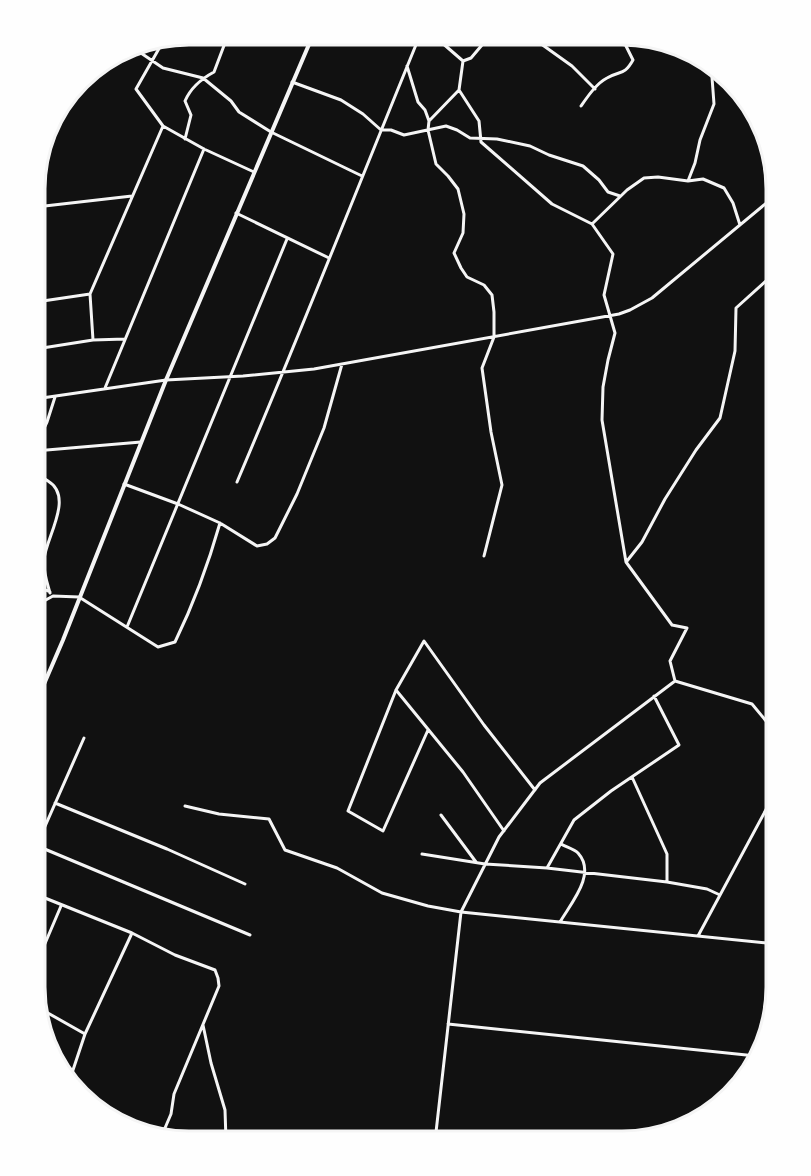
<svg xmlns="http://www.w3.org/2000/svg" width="811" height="1176" viewBox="0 0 811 1176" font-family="'Fira Sans',sans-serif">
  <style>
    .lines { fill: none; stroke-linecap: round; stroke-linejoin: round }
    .minor { stroke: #f5f5f5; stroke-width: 3 }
    .tertiary { stroke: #f5f5f5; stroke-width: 4 }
    .rim { fill: none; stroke: #f5f5f5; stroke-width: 3 }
  </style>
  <rect width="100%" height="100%" fill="#111"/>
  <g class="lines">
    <path class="minor" d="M217,35L226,40
      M433,35L463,61L459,90L479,121L481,142L552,204L592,224L613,254L604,295L615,333L608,360L603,387L602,420L626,562L672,625L687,628L670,661L675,681
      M530,36L572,66L595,89
      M165,38L136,89L163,126L204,149L254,172
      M132,47L163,68L203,78L231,101L239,112L271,132L362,176
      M463,61L471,58L482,45L500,35
      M407,66L418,102L425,110L429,121L428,130L436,164L448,176L458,189L464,214L463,233L454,253L461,268L467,277L484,285L492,295L494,312V337L482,368L491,432L502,485L484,556
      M292,82L341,100L363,114L381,130H391L404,135L446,126L457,130L470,138L497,139L530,146L549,155L583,166L599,180L608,192L620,196
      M581,106C588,96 597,83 607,78C621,70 624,76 633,60L626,46L630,36
      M429,121L459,90
      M185,139L191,115L185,101C191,87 201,79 214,72L228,35
      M688,181L695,163L700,140L714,104L711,64
      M36,207L132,196
      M236,213L329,258
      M592,224L627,190L644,178L658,177L688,181L703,179L724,188L733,203L740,225
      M36,302L90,294
      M93,340L125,339
      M36,349L93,340L90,294L163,126
      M105,388L204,149
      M35,399L166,380L243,376L314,369L619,314L630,310L652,298L776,195
      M35,447L47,422L55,397
      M35,451L141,442
      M35,475C39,477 44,478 48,481C75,497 45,539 44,560C43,571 47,582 50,593
      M237,482C300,334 359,184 420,35
      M124,484L178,504L220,523L257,546L267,544L275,538L297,494L324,428L342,364
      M627,561L642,542L665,499L696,450L720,418L735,351L736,308L776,272
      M35,585L50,592
      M35,606L53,596L79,597L158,647L175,642C194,603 208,565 220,523
      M127,627L287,239
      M396,690L463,772L504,831
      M428,730L383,831L348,811L396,690L424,641L484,725L535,790
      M632,777L667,854V882
      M55,803L167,849L245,884
      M185,806L219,814L269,819L285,850L337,868L382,893L428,906L461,912L776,944
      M441,815L476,862
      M35,845L250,935
      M35,849L84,738
      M422,854L485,864L547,868L667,882L707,889L720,895
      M547,868L574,820L611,791L679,745L654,696
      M35,894L132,933L175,955L215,970L218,978L219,986L174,1094L171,1114L165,1128L158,1136
      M560,922C571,903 597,874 578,853C574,849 566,847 561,844
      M698,936L776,791
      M35,967L61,906
      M39,1008L85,1034
      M448,1024L756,1056
      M203,1025L211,1063L225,1110L226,1140
      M70,1079L85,1034L132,933
      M92,1105L104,1113
      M435,1141L461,912L499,837L540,783L675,681L752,704L776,733"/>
    <path class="tertiary" d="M35,705L63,640L166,380L313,35"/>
  </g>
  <path d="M0 0H811V1176H0ZM189 45H622A144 144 0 0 1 766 189V987A144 144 0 0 1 622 1131H189A144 144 0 0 1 45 987V189A144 144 0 0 1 189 45Z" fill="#fefefe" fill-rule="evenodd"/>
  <path class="rim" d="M189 45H622A144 144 0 0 1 766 189V987A144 144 0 0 1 622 1131H189A144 144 0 0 1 45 987V189A144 144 0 0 1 189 45Z"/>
</svg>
